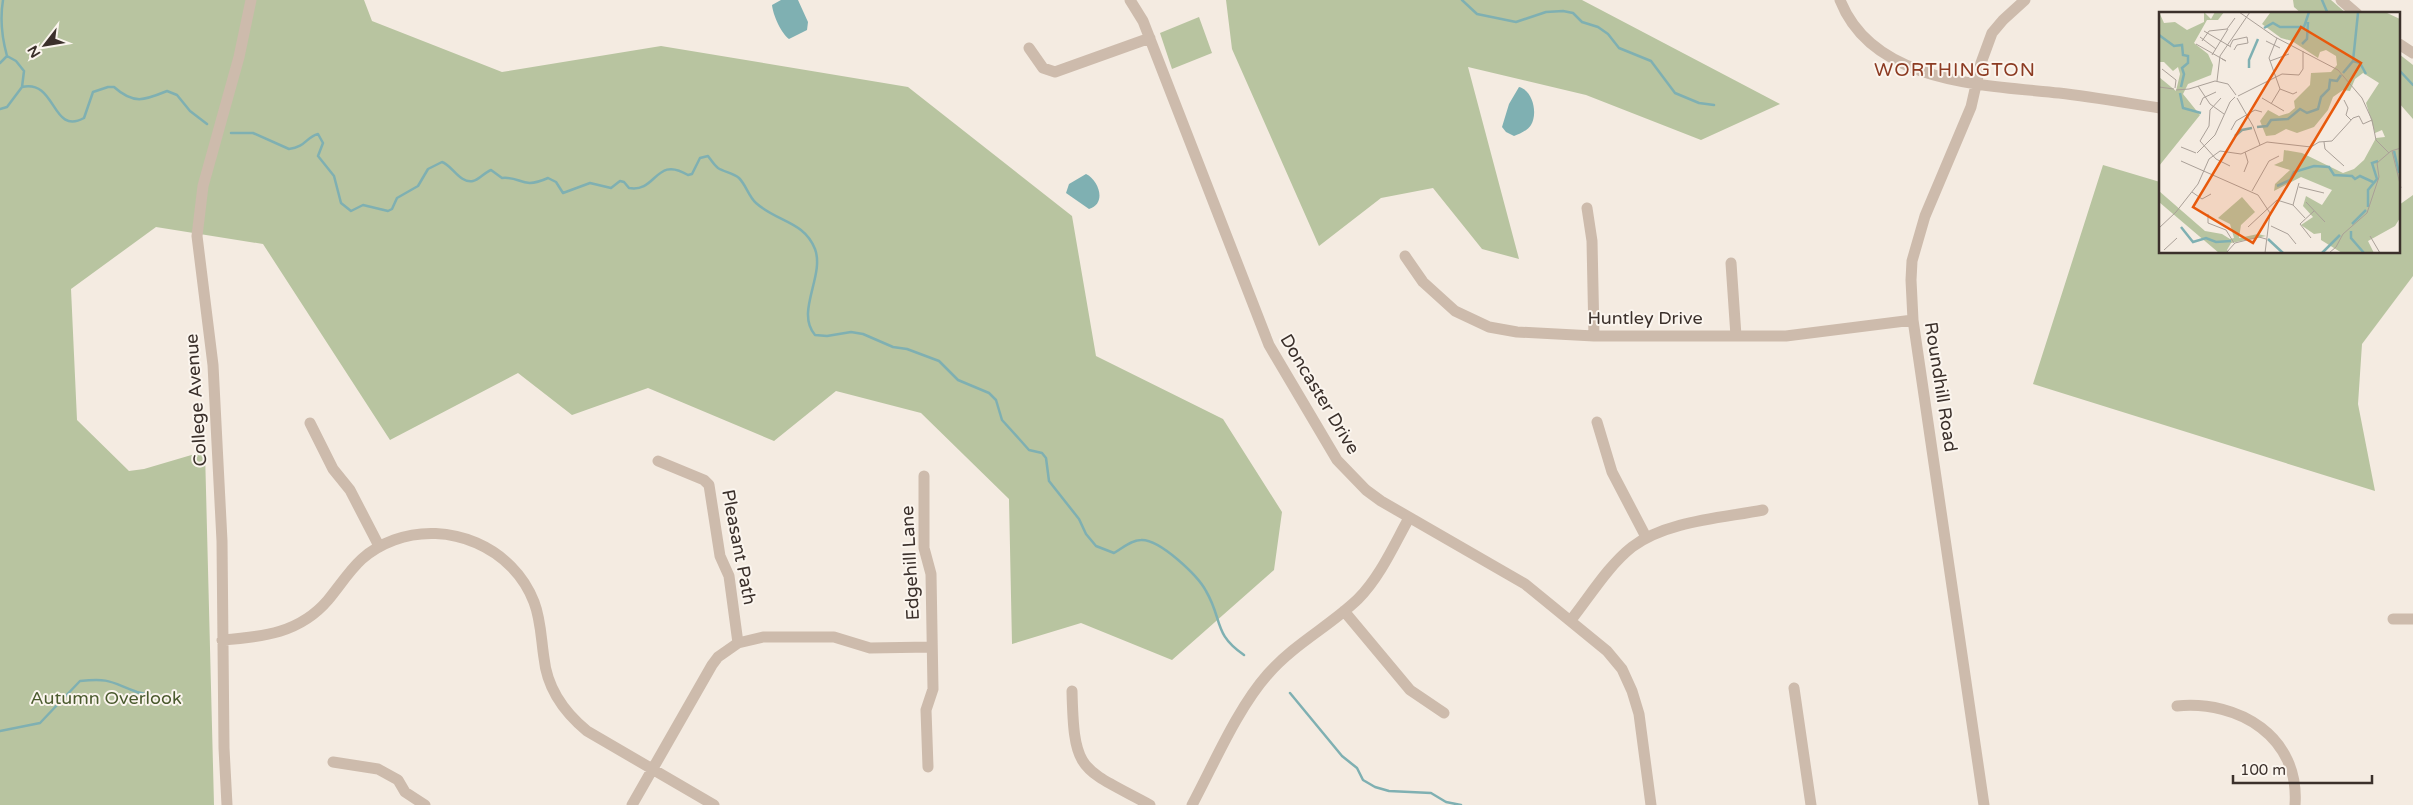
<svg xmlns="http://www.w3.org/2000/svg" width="2413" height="805" viewBox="0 0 2413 805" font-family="'Varela Round',sans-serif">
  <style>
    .green { fill: #b8c4a0 }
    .water { fill: #7fb0b2 }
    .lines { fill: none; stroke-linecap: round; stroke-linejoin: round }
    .stream { stroke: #7fb0b2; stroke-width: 2.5 }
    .minor { stroke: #cdbbac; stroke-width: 11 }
    .labels { text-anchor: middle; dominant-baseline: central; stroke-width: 4; stroke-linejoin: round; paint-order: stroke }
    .street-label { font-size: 18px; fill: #3b302b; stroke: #fbf5ee }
    .park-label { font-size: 18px; fill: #4a5a2e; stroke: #fbf5ee }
    .neighbourhood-label { font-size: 19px; letter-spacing: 1px; fill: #8c3b22; stroke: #fbf5ee }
    .inset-river { fill: none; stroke: #7fb0b2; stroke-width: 2.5 }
    .inset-road { fill: none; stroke: #aaa098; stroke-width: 1 }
    .view { fill: #e8590c; fill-opacity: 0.15; stroke: #e8590c; stroke-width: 2.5 }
    .inset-edge { fill: none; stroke: #3b302b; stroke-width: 2.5 }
  </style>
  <rect width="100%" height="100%" fill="#f4ebe1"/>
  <path class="green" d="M0,0H364L372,21L502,72L661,46L908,87L1072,216L1096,356L1223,419L1282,512L1274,570L1172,660L1081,623L1012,644L1009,499L921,413L836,391L774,441L648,388L572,415L518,373L390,440L263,244L156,227L71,289L77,420L129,471L144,469L205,451L214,805H0Z
    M1226,0H1582L1780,104L1701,140L1586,95L1468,67L1519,259L1482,249L1433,188L1381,198L1319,246L1232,49Z
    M2293,0H2331L2347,14H2302L2294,7Z
    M1199,17L1212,53L1172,69L1160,33Z
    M2399,54L2413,65V119L2399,103Z
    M2103,165L2160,182V252H2399V205L2413,195V276L2362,344L2358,404L2375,491L2033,384Z"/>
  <path class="water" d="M781,0H798L808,22L807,30L789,39C781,33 773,15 772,5Z
    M1519,87C1533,90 1538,114 1531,125C1528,130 1520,134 1514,136L1506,132L1502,127L1509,104Z
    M1086,174C1099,180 1107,204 1089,209L1066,193L1069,184Z"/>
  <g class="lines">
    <path class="stream" d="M3,0C0,18 2,38 7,56L16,61L24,71L22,87
      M1462,0L1477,14L1516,22L1546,12L1563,11L1573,13L1582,22L1598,27L1608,34L1619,48L1651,61L1675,93L1699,103L1714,105
      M2322,0L2328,14
      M0,63L7,56
      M2399,70L2413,85
      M0,109L7,107L22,87C57,79 51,136 84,118L93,92L108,87H114C134,105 145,100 167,91L177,95L190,111L207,124
      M231,133H253L289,149C306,147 306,137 318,134L323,143L318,156L334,176L341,203L351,211L363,205L388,211L392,209L397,198L418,186L428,169L442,162C452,165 460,184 473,181C479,180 485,172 491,170L502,178C522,176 521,190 548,178L556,182L563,193L590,183L611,188L620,181L624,182L629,188C657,193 655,155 688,175L692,174L700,158L708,156C711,160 714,165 718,168C724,172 733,173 739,178C746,185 749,197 756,203C777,222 804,221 815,249C825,276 795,312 815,335L827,336L851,332L863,334L893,347L907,349L939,361L958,380L989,393L996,400L1002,420L1021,441L1029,450L1042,453L1046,458L1049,481L1079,519L1086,534L1096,546L1114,553C1123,548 1131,540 1141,540C1160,539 1198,576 1206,591C1223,620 1213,634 1244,655
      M1290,693L1342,756L1357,768L1363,780L1375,787L1389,791L1431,793L1446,802L1461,805
      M0,731L40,723L80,681C111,678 110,682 137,692C146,695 156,696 165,697"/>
    <path class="minor" d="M1130,0L1143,21L1269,345L1337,460L1366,490L1381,501L1525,584L1607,651L1622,669L1632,691L1639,714L1651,805
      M1840,0C1873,84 1984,85 2059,93C2093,97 2127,103 2160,108
      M2341,0L2357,14
      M2399,44L2413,53
      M1029,48L1043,68L1055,72L1150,38
      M1587,208L1592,241L1594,336
      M1405,256L1423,282L1455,311L1489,327L1517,332L1594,336H1786L1913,320
      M1731,263L1736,336
      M1597,422L1612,472L1646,537
      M310,423L333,469L350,490L379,546
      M658,461L704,480L709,485L720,556L729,576L738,643
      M924,476V548L931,574L933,689L926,710L928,767
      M1344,611L1410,690L1444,713
      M2393,619H2413
      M1571,620C1590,596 1608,566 1632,547C1666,521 1722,518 1763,510
      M222,640C263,637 300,633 328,600C350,573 359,553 394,540C448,520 513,547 534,602C541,620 541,639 544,658C547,688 564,712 587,731L714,805
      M1794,688L1811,805
      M1072,691C1074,774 1080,767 1150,805
      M2177,706C2239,700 2300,737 2295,805
      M333,762L378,769L398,780L405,792L425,805
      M227,805L224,748L222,541L213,365L197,236L203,186L239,57L251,0
      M632,805L712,665L718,657L738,643L763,637H834L870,648L931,647
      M1192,805C1214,764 1237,709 1268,674C1294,644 1330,626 1358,599C1380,577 1394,545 1409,518
      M1984,805L1913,320L1911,280L1912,261L1925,216L1971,107L1981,63L1992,33L2003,20L2025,0"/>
  </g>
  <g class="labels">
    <g class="street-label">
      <text x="1645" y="318">Huntley Drive</text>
      <text transform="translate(1941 387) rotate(81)">Roundhill Road</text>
      <text transform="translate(1320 394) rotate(59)">Doncaster Drive</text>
      <text transform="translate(196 400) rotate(-94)">College Avenue</text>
      <text transform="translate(739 547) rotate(79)">Pleasant Path</text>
      <text transform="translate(910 563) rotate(-93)">Edgehill Lane</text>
    </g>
    <g class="park-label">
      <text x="106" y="698">Autumn Overlook</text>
    </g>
    <g class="neighbourhood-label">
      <text x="1955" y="70">WORTHINGTON</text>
    </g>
  </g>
  <g transform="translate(2159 12)">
    <rect width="241" height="241" fill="#f4ebe1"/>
    <path d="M0,0L5,11L16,10L28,18L45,10V0L52,7L56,0H65L59,8H48L35,31L49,42L54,53L52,63L29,72L24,82L41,103L0,154V65L17,79L21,62L19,55L14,59L5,50H0ZM226,0L241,7V206L236,214L209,229L215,241H183L162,228V221L155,222L142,213L154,205L144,194L147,184L163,193L173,178L142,165L115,179L116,172L131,158L115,153L124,149L125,138L143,141L184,161L195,157L205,148L217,126L226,125L223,118L216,121L207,91L220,71L204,61L196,67L191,79L184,78L174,85L169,98L155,115L138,121L127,117L116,123L107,124L101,109L109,98L120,104L130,101L136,96L135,89L151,73L152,61L172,60L178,53L177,44L167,38L161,40L159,46L133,29L122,26L103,12L111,1L117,0ZM0,179L46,219L63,222L71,227L75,226L71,212L59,206L83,185L96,200L82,213L80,226L99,222L107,224L72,231L68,238L70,241H60L0,190Z" fill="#b8c4a0"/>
    <path class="inset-river" d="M105,16L114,11L121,15H145L150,0M0,23L15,34L23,33L24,43L29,44V51L23,56L25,62L22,75M143,32L148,27L149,10M194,49L201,51L207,62M90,56V48L99,27M184,61L194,49L199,1M21,81L24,96L42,101M98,115L108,114L112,108L129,107L141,97L148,101L159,97L162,85L170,77L171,68L178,69L182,63M76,124L83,118L93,116M235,139L240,161M118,174L131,168L135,160L155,154L170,155L175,163L193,164L196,167L201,164L214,170M209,195V178L218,167L213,151L219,149M193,212L207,198M22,215L34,230L47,226L57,230L72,229M192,219V226L205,241M109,227L124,241M163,241L181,223"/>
    <path class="inset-road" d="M80,0L116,25L179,58L203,86L213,108L217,128L230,141M45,19L72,35M41,25L57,37M43,29L50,19L68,17L76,6M107,29L121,36M37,32L67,49L63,47M71,34L74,28L88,25L89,31L78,33L75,38M53,43L69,17M111,49L130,42M3,57L17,68L16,76M58,69L61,44L91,0M39,74L51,92L65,102M0,75L15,77M121,77L134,82L138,80M17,78L30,77L56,69L69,72L77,83M79,84L123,62L140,63L144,57V39M62,86L51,98L50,114L41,129L57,147L71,154M78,86L94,114L101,133M103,86L125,99M185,88L189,96L187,103L192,108M112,92L121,77L110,46L118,26M41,93L44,86L57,80M72,118L77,109L96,98L103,100M165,130L166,137L185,154M22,135L37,141M233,139L242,176M38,141L56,123L71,90L76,85M22,149L99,183L111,201L106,241M85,160L89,150L86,140M140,175L165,181M93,179L110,149L120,144M33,180L43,187L52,182M147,190L166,210M134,193L140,171M49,202V211L67,218L75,231M112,214L129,222L137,232M89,215L118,188L134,193L146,206M0,216L17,200L39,172L50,147L61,139L82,142L108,130L152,135L160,130L173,129L194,106L200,104L204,112L213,108M211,224L221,241M152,226L141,212L155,199M5,238L18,226M67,241L76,231L100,225L107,227M170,241L177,235L184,222L208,201L220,165L218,151L232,139L242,136"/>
    <path class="view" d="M142,15L202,51L94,231L34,195Z"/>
    <rect width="241" height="241" class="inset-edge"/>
  </g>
  <g transform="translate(45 45) rotate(239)" stroke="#fbf5ee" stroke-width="4" paint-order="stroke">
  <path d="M0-4L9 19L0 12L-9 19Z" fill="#3b302b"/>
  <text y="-8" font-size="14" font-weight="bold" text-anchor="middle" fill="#3b302b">N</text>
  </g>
  <path d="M2233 775v8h139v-8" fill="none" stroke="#3b302b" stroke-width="2.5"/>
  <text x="2240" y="775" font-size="15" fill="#3b302b" stroke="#fbf5ee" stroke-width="4" paint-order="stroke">100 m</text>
</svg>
